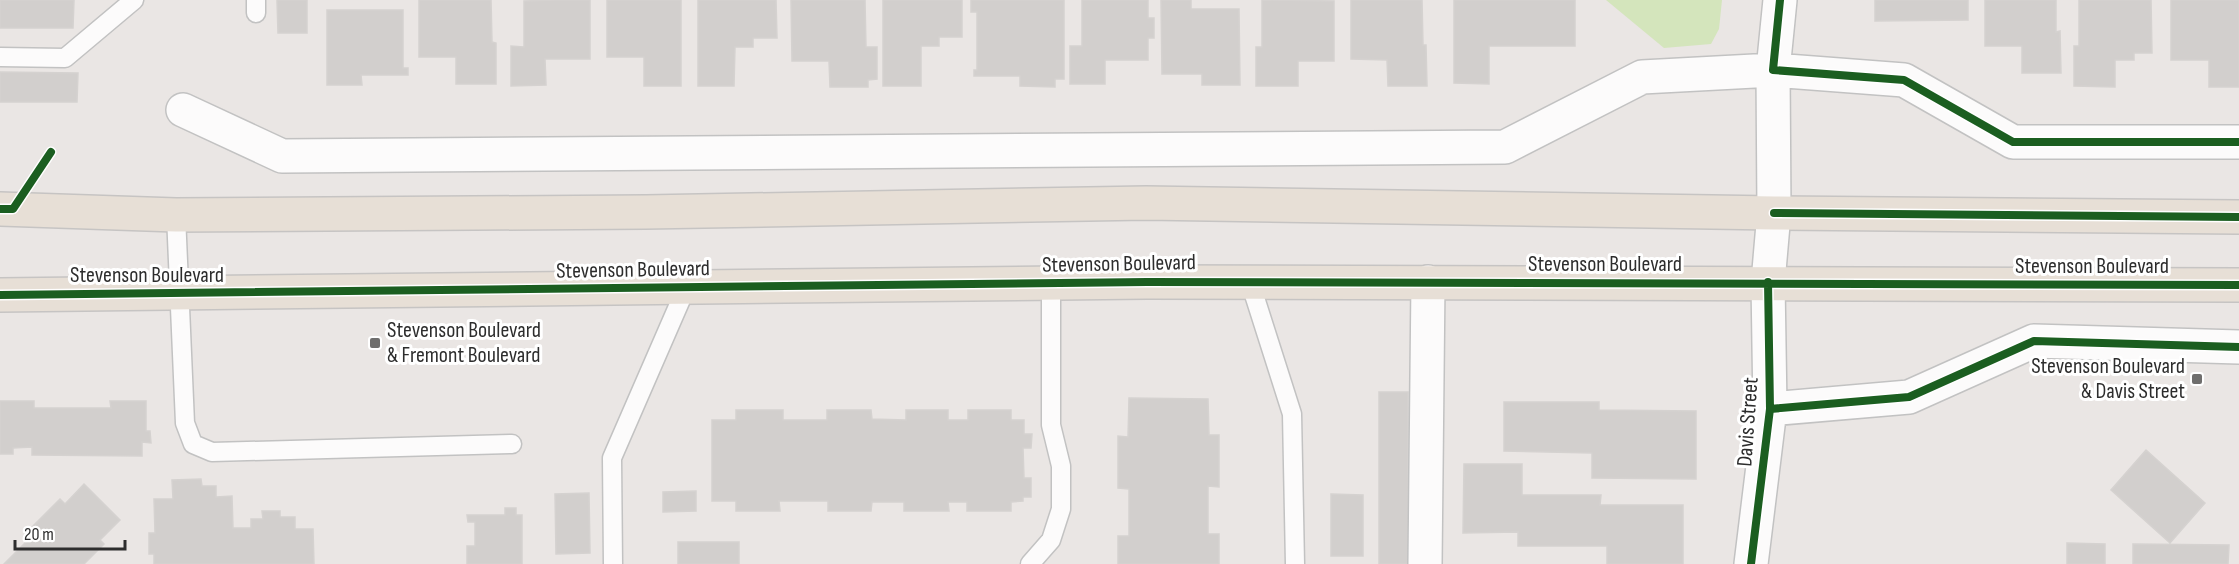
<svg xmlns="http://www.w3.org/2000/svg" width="2239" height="564" viewBox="0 0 2239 564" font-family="'Sofia Sans Condensed',sans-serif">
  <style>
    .green { fill: #d4e5bc }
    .building { fill: #d2cfcd; stroke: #d5d2d0; stroke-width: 1.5 }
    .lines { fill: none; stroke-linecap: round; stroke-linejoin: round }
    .service-casing { stroke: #c2c2c2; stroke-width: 21 }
    .minor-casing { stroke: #c2c2c2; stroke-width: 36 }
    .primary-casing { stroke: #c6c4c3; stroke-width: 36 }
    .service { stroke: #fcfbfb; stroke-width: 18 }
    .minor { stroke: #fcfbfb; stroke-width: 33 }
    .primary { stroke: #e7dfd6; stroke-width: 33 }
    .cycleway-casing { stroke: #fff; stroke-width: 11 }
    .cycleway { stroke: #1b5e20; stroke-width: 8 }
    .poi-dot { fill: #6f6e6d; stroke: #fff; stroke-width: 2 }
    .labels { text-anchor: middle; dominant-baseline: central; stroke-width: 6; stroke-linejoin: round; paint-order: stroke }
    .street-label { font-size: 22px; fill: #2d2d2d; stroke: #fff }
    .poi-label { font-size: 22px; fill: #2d2d2d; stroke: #fff; text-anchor: start }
  </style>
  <rect width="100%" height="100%" fill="#eae6e4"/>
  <path class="green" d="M1606,0H1722L1719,29L1711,44L1664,48Z"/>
  <path class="building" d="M0,0H74L73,28H0Z
    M277,0H307V33H278Z
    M419,0H491L492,42L496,43V84H456V57H419Z
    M555,0H590V59H545L546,85L511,86V46L524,47V1Z
    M607,0H681V86H644V57H607Z
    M698,0H776L777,38H753V47H735L734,86H698Z
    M791,0H865L866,47H877V79L868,80V87H830L829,61H792Z
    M883,0H962V37H939V46H921V86H883Z
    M971,0H1064V79H1055V87L1020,86V76H974V70H977V12H971Z
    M1082,0H1148V18H1154V38H1148V60H1105V84H1070V46H1082Z
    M1161,0H1191V9H1239L1240,85H1202V74H1162Z
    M1262,0L1334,1V61H1298V86H1256V47H1262Z
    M1351,0H1422L1423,45H1426L1427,86H1388L1387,60L1351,59Z
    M1454,0H1575V46H1489V84L1454,83Z
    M1875,0H1968V20L1875,21Z
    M1985,0H2056V32L2060,31L2061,73H2022V46H1985Z
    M2079,0H2151L2152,53H2134V60H2115V87L2074,86V46H2079Z
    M2171,0H2239V87H2209V60H2171Z
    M327,10H403V68H408V75H361L362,85H327Z
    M0,72L78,73L77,102H0Z
    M1379,392H1408V564H1379Z
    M1129,398L1208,399L1209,435H1219V487L1208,486V534H1219V564H1118V536H1129V489L1118,488V436L1128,437Z
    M0,401H34V408H111L110,401H146V431H150L151,443L142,442V456L32,455V447L13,448V454H0Z
    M1504,402H1599V410L1696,411V479L1592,478V453L1504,451Z
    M736,410H783V420H827V410H871L872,419L906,420V410H948V420H968V410H1011V420H1024V434H1032L1031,448H1023L1024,478H1031V497H1023V501L1011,502V511H967V502H948L949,511H904V502H872L871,511H828V501H779L780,511H736V501H712V420H736Z
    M2146,450L2205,503L2170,543L2111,490Z
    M1464,464H1522V495H1601L1600,505H1683V564H1607V546H1518V532L1463,533Z
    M201,479L202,486H216V497L232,496L233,528H251V519H263L262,511H280V517H295V529H313L314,564H154V554H149V533H155L154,499H173L172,480Z
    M84,484L120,520L100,540L104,544L84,564H4L30,538L26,533L60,499L65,504Z
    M696,491V511L663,512V492Z
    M589,493L590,553L556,554L555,494Z
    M1331,494L1363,495V556H1331Z
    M505,508H516V515H522V564H467V546H475V522H468L467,515H505Z
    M678,542H739V564H678Z
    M2067,543L2105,544V564H2067Z
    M2133,544L2229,545L2228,564H2133Z"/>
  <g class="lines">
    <defs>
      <path id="service" d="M256,13V0
        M0,57L65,58L134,0
        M176,215L185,423L193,444L212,452L512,444
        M1250,282L1292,414L1295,564
        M613,564L612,458L686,288
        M1030,564L1051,540L1061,509V466L1051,425V283"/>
      <path id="minor" d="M183,110L282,156L1505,147L1642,77L1773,70L1904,80L2013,142H2239
        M1770,409L1909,397L2034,341L2239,347
        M1425,564L1428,282
        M1751,564L1770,409L1768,282L1774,213L1773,70L1780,0"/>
      <path id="primary" d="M0,209L176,215L646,212L1146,203L1774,213L2239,217
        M0,295L1147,282L2239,285"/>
    </defs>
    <use href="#service" class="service-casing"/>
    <use href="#minor" class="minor-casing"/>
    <use href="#primary" class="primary-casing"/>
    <use href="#service" class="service"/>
    <use href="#minor" class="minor"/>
    <use href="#primary" class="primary"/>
    <defs>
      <path id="cycleway" d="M1780,0L1773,70L1904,80L2013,142H2239
        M0,209H13L51,152
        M1774,213L2239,217
        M0,295L1147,282L2239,285
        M1770,409L1909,397L2034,341L2239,347
        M1751,564L1770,409L1768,282"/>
    </defs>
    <use href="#cycleway" class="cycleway-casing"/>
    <use href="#cycleway" class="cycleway"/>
  </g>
  <g class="poi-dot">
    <rect x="369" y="337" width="12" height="12" rx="3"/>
    <rect x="2191" y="373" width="12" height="12" rx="3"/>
  </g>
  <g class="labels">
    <g class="street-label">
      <text transform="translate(1119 264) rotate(-1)">Stevenson Boulevard</text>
      <text x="1605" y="264">Stevenson Boulevard</text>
      <text x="2092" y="266">Stevenson Boulevard</text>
      <text transform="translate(633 270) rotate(-1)">Stevenson Boulevard</text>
      <text x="147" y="275">Stevenson Boulevard</text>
      <text transform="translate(1748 422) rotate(-86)">Davis Street</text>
    </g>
    <g class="poi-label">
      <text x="387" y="330">Stevenson Boulevard<tspan x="387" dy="25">&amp; Fremont Boulevard</tspan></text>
      <text x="2185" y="366" text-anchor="end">Stevenson Boulevard<tspan x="2185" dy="25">&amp; Davis Street</tspan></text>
    </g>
  </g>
  <path d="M15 540v9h110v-9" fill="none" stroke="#2d2d2d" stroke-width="3"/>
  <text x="24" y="540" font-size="18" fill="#2d2d2d" stroke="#ffffff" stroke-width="4.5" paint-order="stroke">20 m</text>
</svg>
